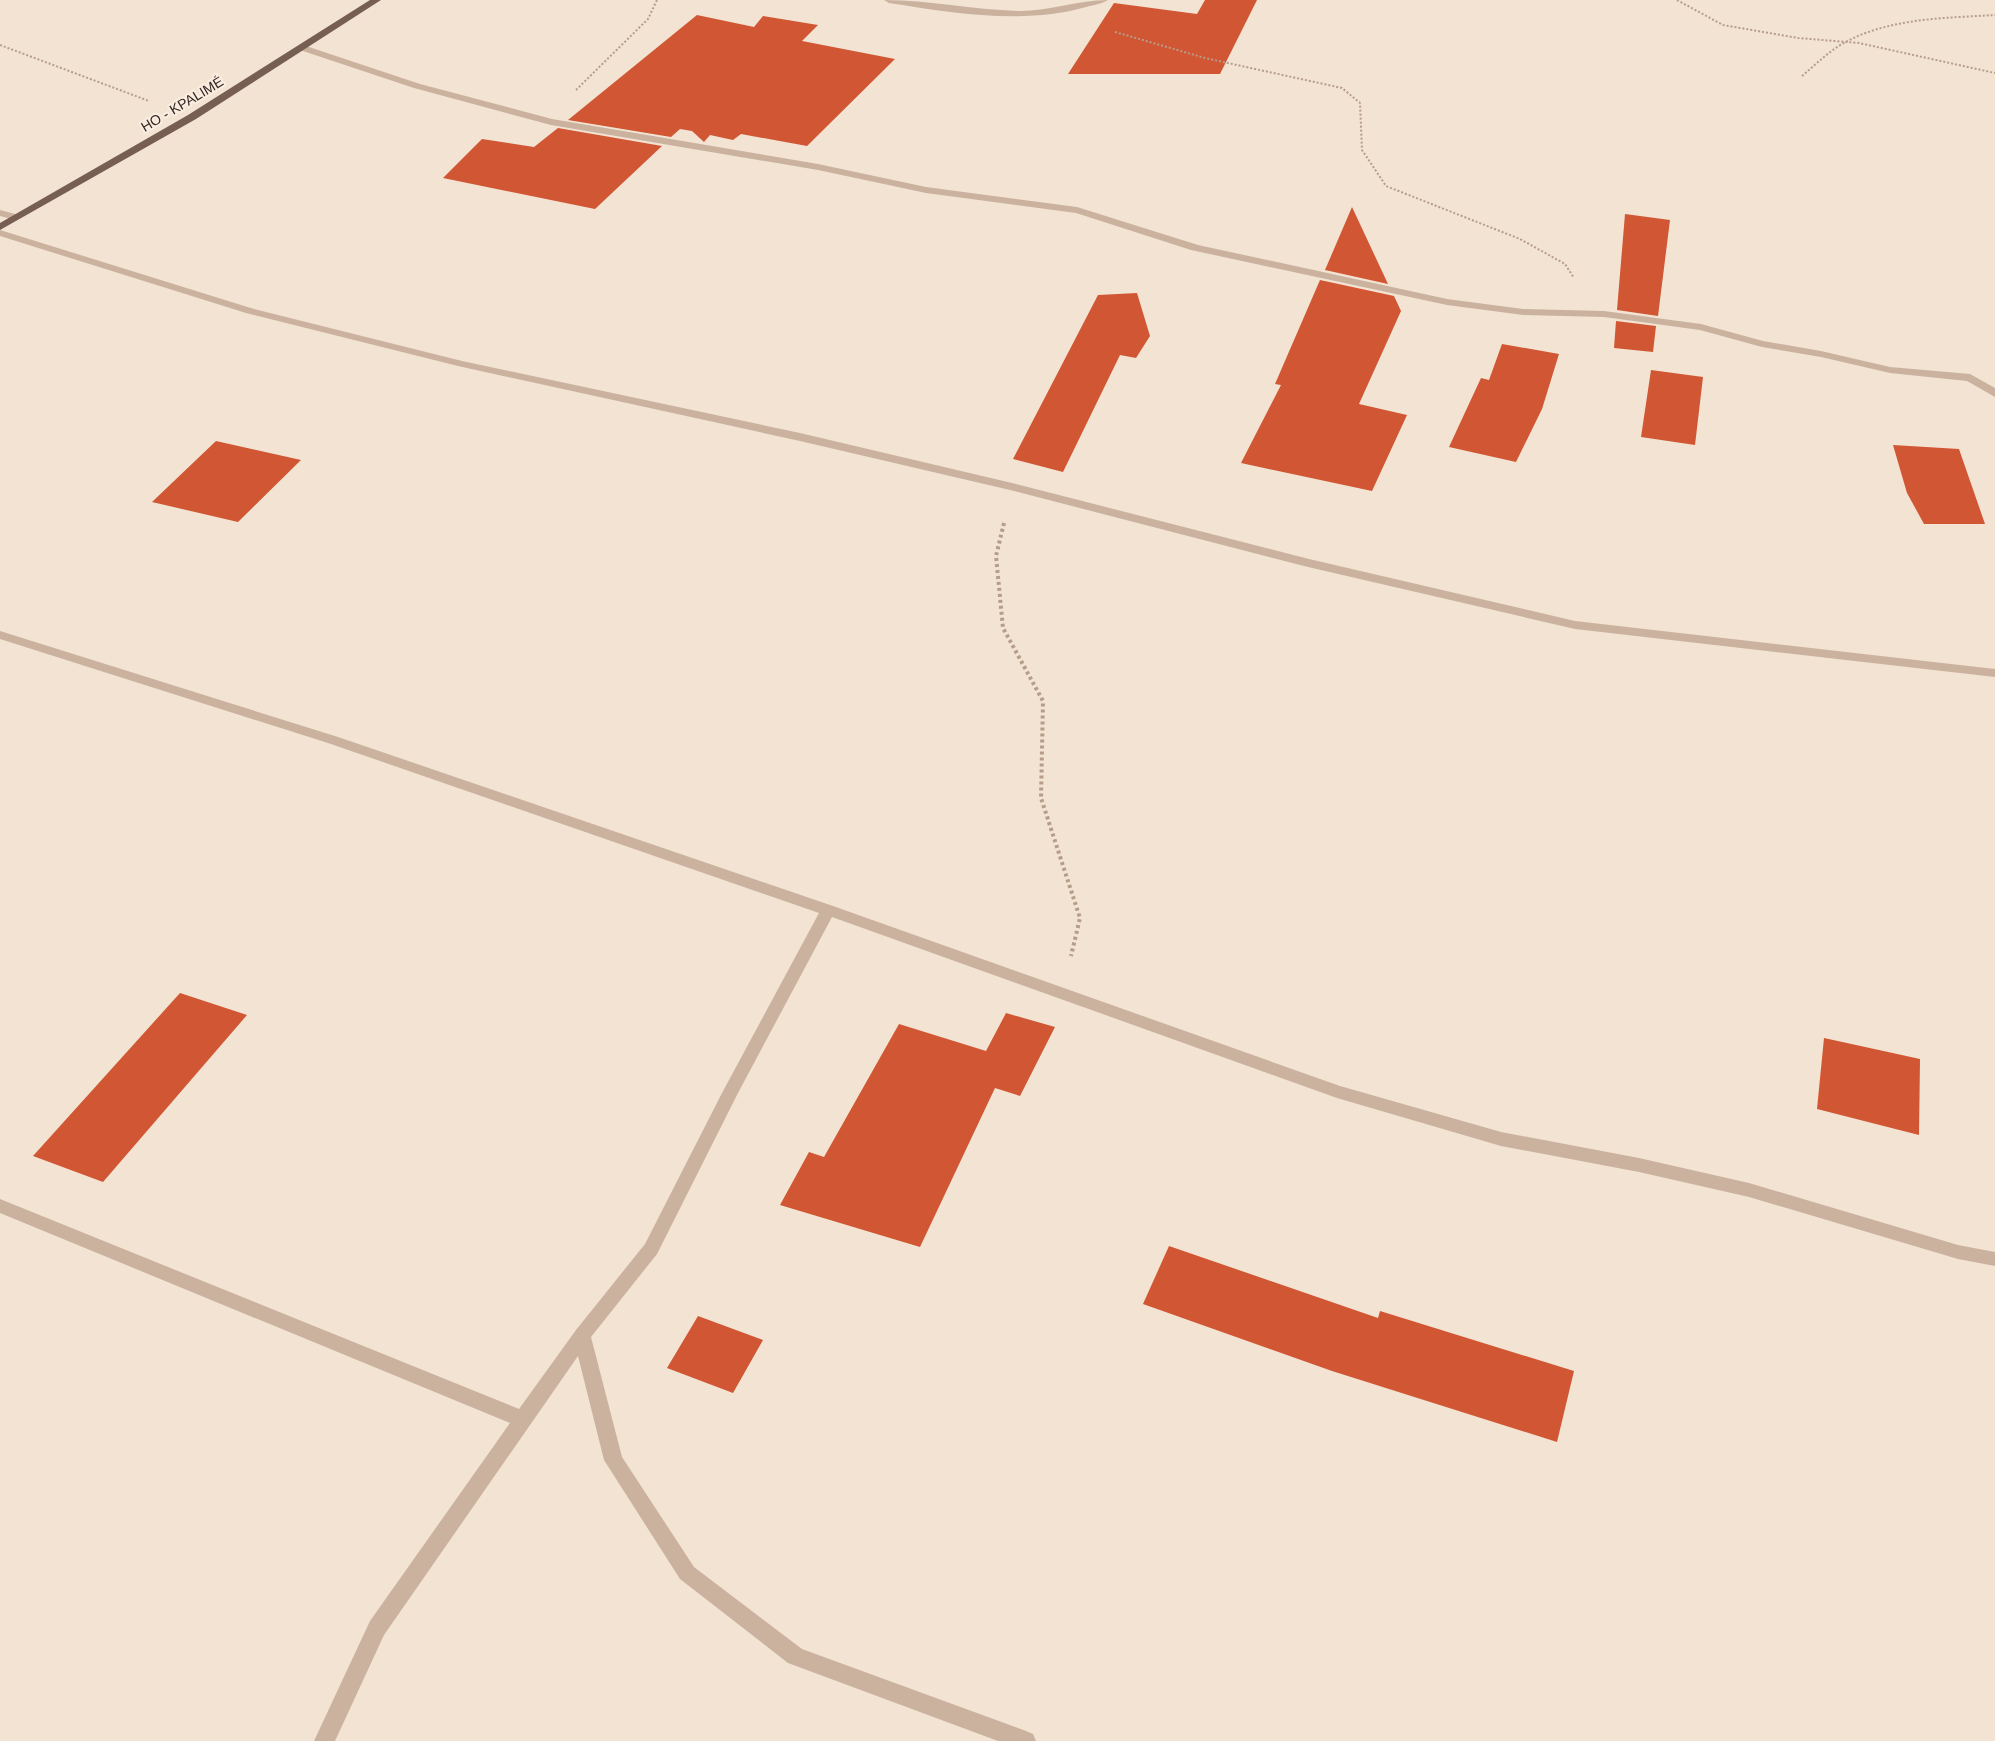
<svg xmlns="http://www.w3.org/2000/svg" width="1995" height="1741" viewBox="0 0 1995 1741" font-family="Helvetica,sans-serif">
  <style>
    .building { fill: #d15633 }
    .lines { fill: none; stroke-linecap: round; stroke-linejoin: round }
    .path-far1 { stroke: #b79c89; stroke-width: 2; stroke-dasharray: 2 2; stroke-linecap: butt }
    .path { stroke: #b79c89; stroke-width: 4; stroke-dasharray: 3 3; stroke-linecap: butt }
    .minor { fill: #cbb29f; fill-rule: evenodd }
    .major { fill: #775e53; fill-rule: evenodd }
    .labels { text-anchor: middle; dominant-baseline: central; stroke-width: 4.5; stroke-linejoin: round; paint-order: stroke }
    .far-street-label { font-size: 14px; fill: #342823; stroke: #faede0 }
  </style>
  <rect width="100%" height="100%" fill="#f2e3d3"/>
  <path class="building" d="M1205,0H1257L1220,74H1068L1114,3L1197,14Z
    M697,15L754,27L763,16L818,25L802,41L895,59L807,146L741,134L733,140L710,135L704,142L692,131L680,129L671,137L568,120Z
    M558,128L662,146L595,209L443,178L482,139L534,147Z
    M1352,207L1388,284L1325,270Z
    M1625,214L1670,220L1658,316L1617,310Z
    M1320,280L1394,296L1401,311L1359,404L1407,415L1372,491L1241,463L1281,385L1275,384Z
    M1137,293L1150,336L1136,358L1120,355L1063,472L1013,459L1098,295Z
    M1616,321L1656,326L1653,352L1614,348Z
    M1502,344L1559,354L1542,409L1516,462L1449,447L1481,378L1489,380Z
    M1651,370L1703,377L1695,445L1641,437Z
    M216,441L301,460L238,522L152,502Z
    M1893,445L1959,449L1985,524H1924L1907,493Z
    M180,993L247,1015L103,1182L33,1156Z
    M1006,1013L1055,1027L1020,1096L995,1088L920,1247L780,1205L809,1152L824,1157L899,1024L986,1051Z
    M1824,1038L1920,1059L1919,1135L1817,1109Z
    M1169,1246L1378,1318L1380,1311L1574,1371L1557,1442L1332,1371L1143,1304Z
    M698,1316L763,1340L733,1393L667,1368Z"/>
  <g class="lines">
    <path class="path-far1" d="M1677,0L1723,25L1798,38L1859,43L1995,73
      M1115,32L1205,58L1342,88L1360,103L1362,150L1386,186L1520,239L1565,264L1574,278
      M0,45L149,101
      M1802,76C1815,65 1827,53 1842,44C1887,18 1945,18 1995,15
      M576,90L648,19L657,0"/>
    <path class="path" d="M1004,523L996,556L1003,628L1043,701L1041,798L1080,918L1071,956"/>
    <path class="minor" d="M884,0C930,0 974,10 1020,11C1050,11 1078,0 1108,0C1102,4 1093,5 1086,7C1022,25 953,13 889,3Z
      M303,45L420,84L552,119L818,164L926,187L1077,207L1198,245L1447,299L1523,309L1604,311L1701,324L1763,341L1821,351L1890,367L1970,374L1995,388V397L1967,381L1890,373L1821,357L1762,347L1700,330L1604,317L1523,315L1447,305L1191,250L1076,213L926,193L818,170L551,125L414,88L300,50V46Z
      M0,210L19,215L20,217L15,220L0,216Z
      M0,230L254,309L462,361L800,433L1012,483L1309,559L1575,621L1995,669V677L1575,629L1308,567L1010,490L800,441L458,366L246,313L0,236Z
      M0,631L338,737L833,906L1340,1086L1501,1132L1639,1158L1749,1183L1958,1245L1995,1252V1266L1958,1259L1749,1197L1639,1172L1501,1146L1337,1098L832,917L738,1093L657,1254L591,1337L622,1457L694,1567L802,1649L1026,1731L1033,1734L1036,1741H998L788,1663L680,1579L604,1460L578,1356L384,1635L335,1741H314L370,1621L510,1423L0,1213V1199L519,1409L576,1330L645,1244L722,1093L819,913L328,743L0,639Z"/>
    <path class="major" d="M370,0H381L196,119L0,230V223L188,115Z"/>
  </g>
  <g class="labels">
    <g class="far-street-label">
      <text transform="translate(182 104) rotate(-31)">HO - KPALIMÉ</text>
    </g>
  </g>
</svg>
